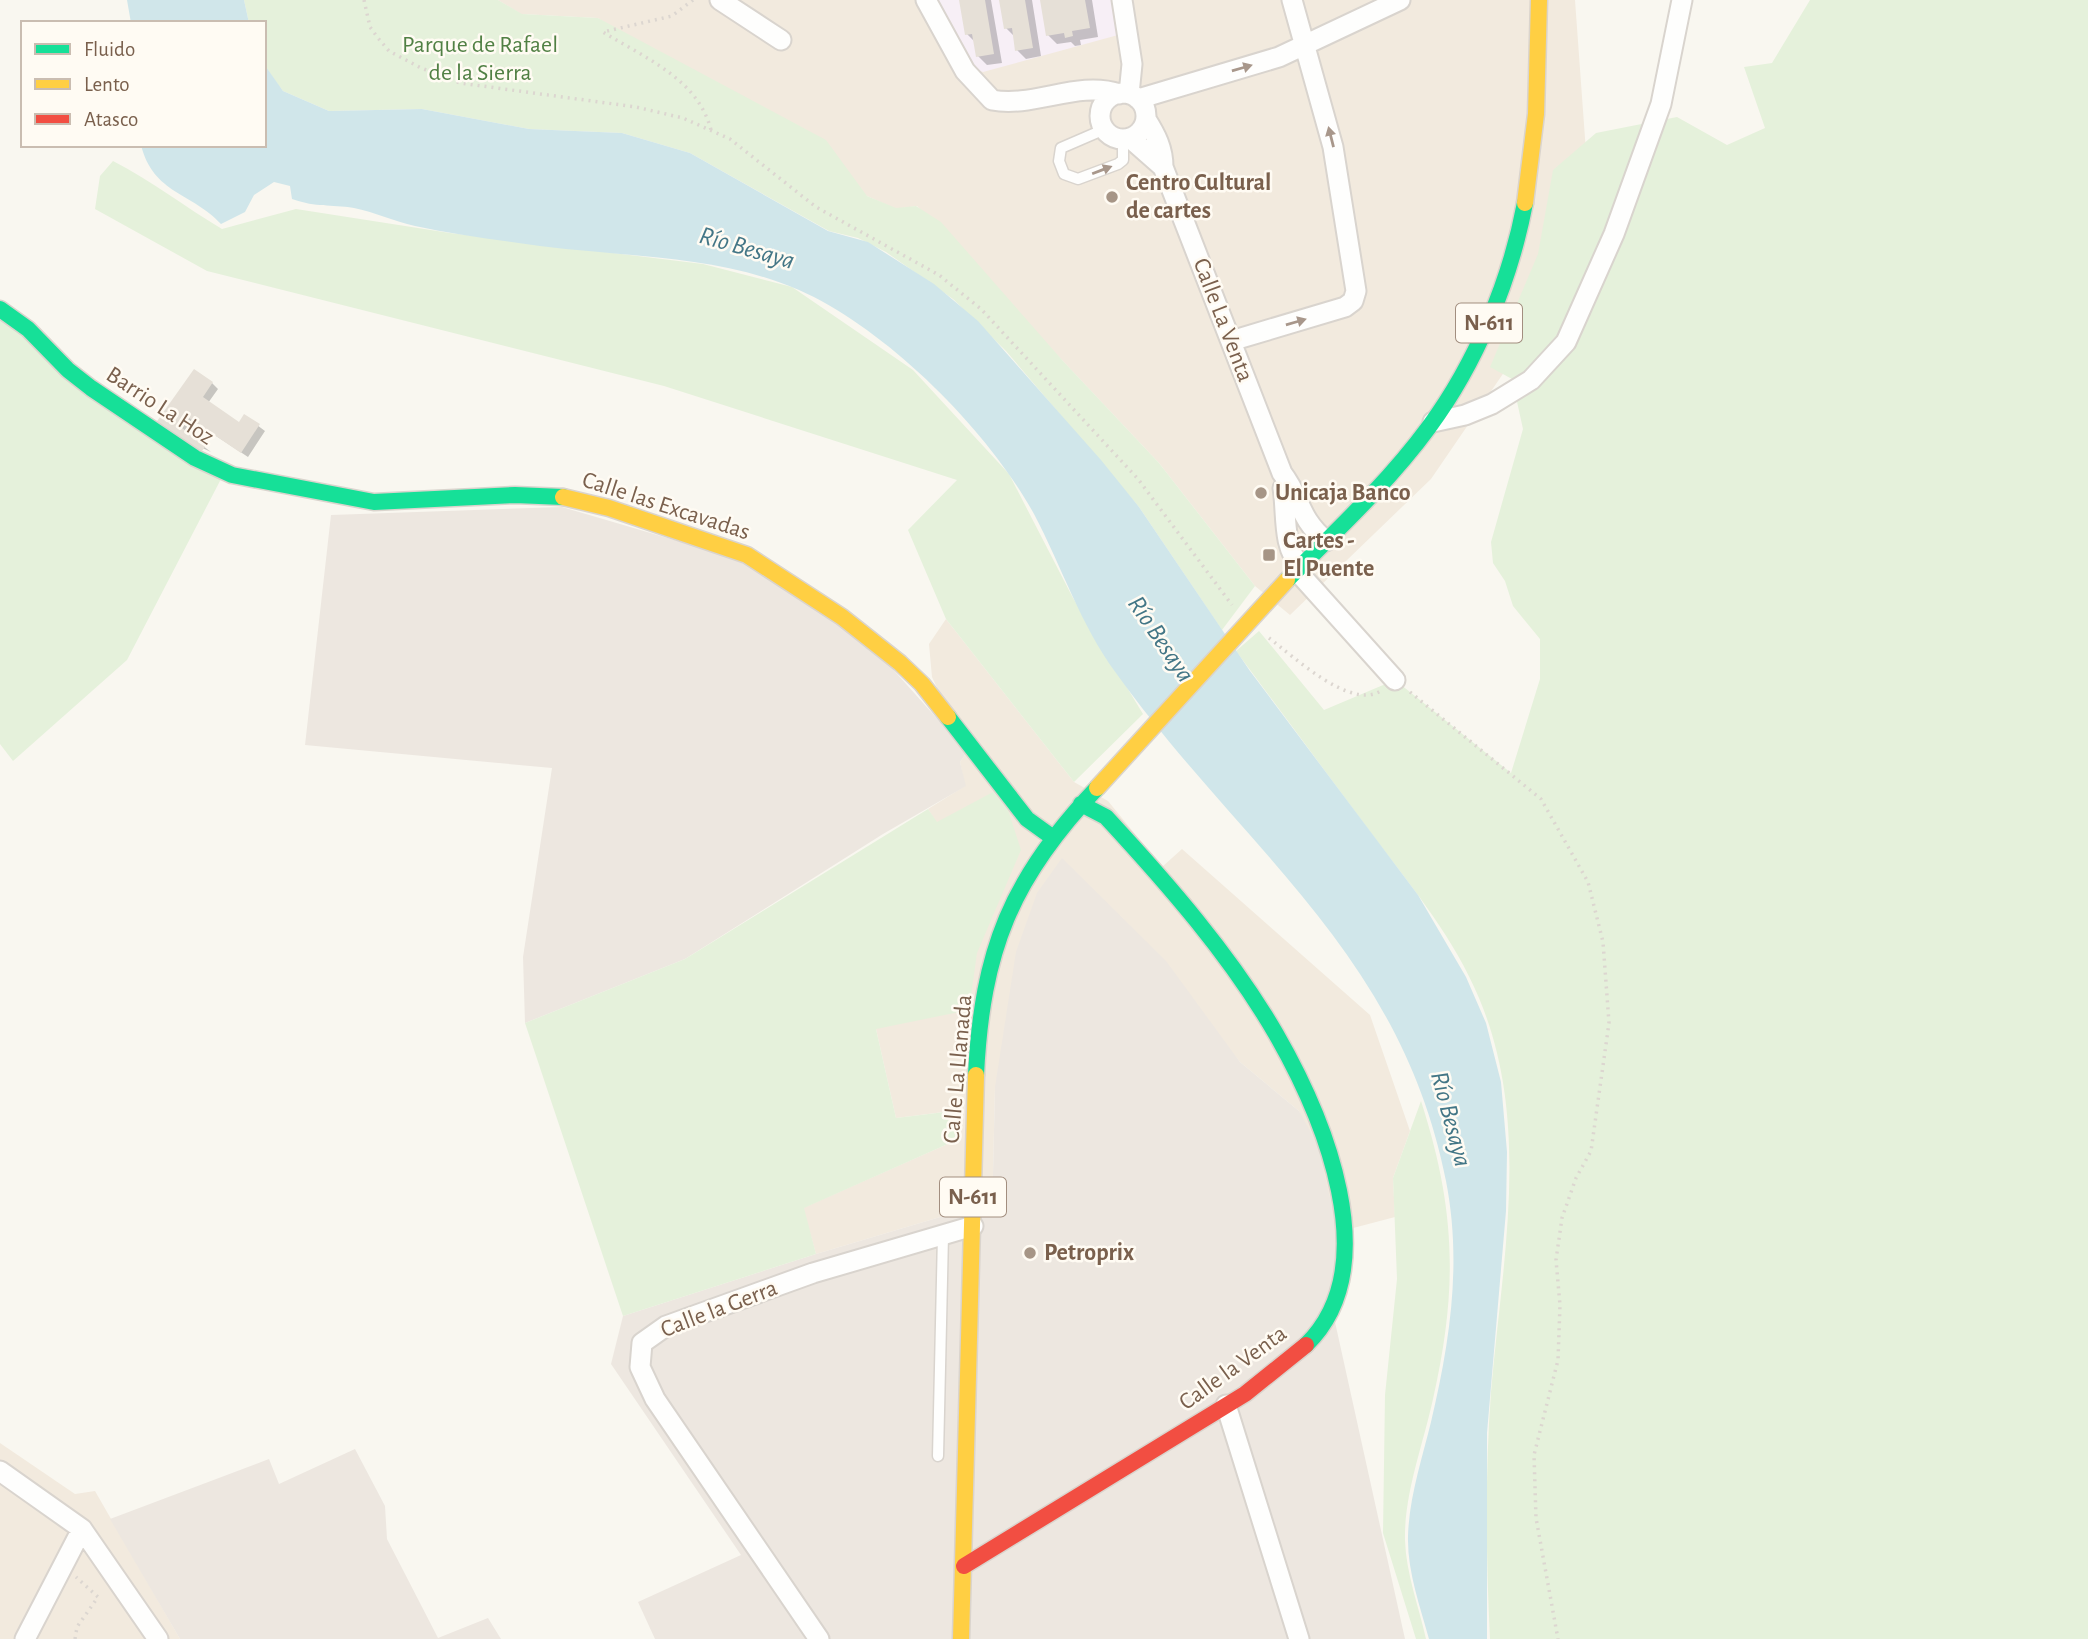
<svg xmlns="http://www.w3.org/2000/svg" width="2088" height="1639" viewBox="0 0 2088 1639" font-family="'Alegreya Sans',sans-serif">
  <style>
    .residential { fill: #f2eade }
    .industrial { fill: #ede7e0 }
    .education { fill: #f7eff6 }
    .green { fill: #e5f1db }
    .water { fill: #d0e6ea }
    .shadow { fill: #0003 }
    .building { fill: #e6e0d7 }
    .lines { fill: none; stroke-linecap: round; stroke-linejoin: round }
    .lane-casing { stroke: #d9d4ce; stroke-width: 13 }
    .street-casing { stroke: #d9d4ce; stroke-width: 23 }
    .fast-casing { stroke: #dad4cd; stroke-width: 19 }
    .slow-casing { stroke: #dad4cd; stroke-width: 19 }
    .jam-casing { stroke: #dad4cd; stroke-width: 19 }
    .path { stroke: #dcd6d0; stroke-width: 3.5; stroke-dasharray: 2 5; stroke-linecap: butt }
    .lane { stroke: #fefefd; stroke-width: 10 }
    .street { stroke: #fefefd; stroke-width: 19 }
    .fast { stroke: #16e098; stroke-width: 16 }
    .slow { stroke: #ffcf43; stroke-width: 16 }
    .jam { stroke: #f24e42; stroke-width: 16 }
    .slow-bridge-casing { stroke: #dad3cc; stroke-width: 19; stroke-linecap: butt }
    .slow-bridge { stroke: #ffcf43; stroke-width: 16 }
    .oneway { fill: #a8978b }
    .poi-dot { fill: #a69586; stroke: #fffbf3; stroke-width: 2.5 }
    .labels { text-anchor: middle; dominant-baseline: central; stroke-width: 5; stroke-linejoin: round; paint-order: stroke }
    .shield { fill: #fffbf3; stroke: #a28e7f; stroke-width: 2 }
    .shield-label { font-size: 23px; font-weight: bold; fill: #7a604d }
    .park-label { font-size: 24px; fill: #518044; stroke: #fffbf3 }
    .poi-label { font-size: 24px; font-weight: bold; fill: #7a604d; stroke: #fffbf3; text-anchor: start }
    .street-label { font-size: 24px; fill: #7a604d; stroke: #fffbf3 }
    .water-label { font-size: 26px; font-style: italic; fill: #437686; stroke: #fffbf3 }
  </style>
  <rect width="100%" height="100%" fill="#f9f7f0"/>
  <path class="residential" d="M498,0H1575L1591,221L1509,365L1431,479L1290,615L1255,586L1159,463L917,206L896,209L867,196L598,18L521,14Z
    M946,619L1074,782L1108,801L1162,867L1182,849L1370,1015L1410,1131L1393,1178L1395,1217L1338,1232L1299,1111L1240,1062L1223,1041L995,1087L992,1216L957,1212L816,1254L803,1208L959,1139L960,1110L896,1118L876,1029L936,822L928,809L965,786L960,762L967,752L932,677L929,644Z
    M0,1443L75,1494L95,1491L180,1639H0Z"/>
  <path class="industrial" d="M562,507L746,561L873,647L967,752L960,762L966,786L883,834L685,959L525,1023L523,957L552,768L305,745L331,515Z
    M1062,858L1166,961L1240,1062L1299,1111L1317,1143L1338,1232L1335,1322L1405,1639H655L638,1602L741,1555L611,1364L623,1316L816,1254L957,1212L992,1216L995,1087L1016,952L1037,893Z
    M355,1449L385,1506L387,1539L438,1638L488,1618L501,1639H180L110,1519L269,1459L279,1484Z"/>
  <path class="education" d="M931,0H1113L1118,35L983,72L972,68Z"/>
  <path class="green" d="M244,0H498L522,14L598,18L826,140L867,196L896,208L916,206L941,222L1063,361L1159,463L1255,586L1222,630L1139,507L1006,351L953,299L886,252L858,238L829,231L690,153L622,133L529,129L422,109L329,111L283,91L276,82L264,64V23H249Z
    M1810,0H2088V1639H1490C1486,1557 1485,1473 1491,1392C1502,1261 1532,1124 1479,998C1455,940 1415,891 1377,841C1330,778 1283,714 1236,651L1259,631L1324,710L1395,680L1511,773L1540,679V639L1513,606L1505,581L1493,563L1491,542L1523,429L1512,379L1490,367L1538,254L1553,170L1596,133L1677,117L1727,145L1765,128L1744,67L1772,63Z
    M113,161C152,181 185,207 222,229L296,209L450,233L703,264L792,287L913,370L1009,474L1073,598L1143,714L1074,782L946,619L908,530L957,480L664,386L207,271L95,209L100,176Z
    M0,316L221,479L127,660L13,761L0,744Z
    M993,792L1008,810L1021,850L977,953L969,1010L876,1029L896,1118L961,1110L959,1139L804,1208L816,1254L623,1316L525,1023L685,959L928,809L937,822Z
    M1421,1101C1456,1210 1458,1288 1433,1399C1423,1445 1404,1494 1405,1540C1406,1574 1419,1607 1426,1639H1416L1383,1533L1385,1395L1397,1279L1393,1178Z"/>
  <path class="water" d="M127,0H244L249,23H131Z
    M264,64L283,91L329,111L422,109L529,129L622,133L690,153L828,231L868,242L934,284L978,321L1101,460L1139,507L1250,671L1418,895L1466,977L1486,1023L1501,1082L1507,1152L1506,1211L1487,1433V1639H1429C1420,1606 1407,1571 1408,1536C1409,1498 1422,1459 1431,1422C1450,1342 1462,1263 1446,1181C1401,953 1242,849 1116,673C1080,624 1062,567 1034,514C988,430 887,329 799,290C719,255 626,257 540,246C498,240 456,235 415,226C394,221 374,212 354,208C329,204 318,208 292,199L290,186L274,182L254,195L245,212L221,224C193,193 153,194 141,145H264Z"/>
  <path class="shadow" d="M960,0H991L1002,63L987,65L978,56L976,43L967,34Z
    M1000,0H1032L1041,56L1026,59L1017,50L1015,37L1006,28Z
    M1042,0H1092L1098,37L1080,40L1081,45L1075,46L1071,42L1057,44L1048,35Z
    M212,383L218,389L208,403L240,424L245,416L265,431L248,457L195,422L187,434L211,452L162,429Z"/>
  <path class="building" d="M959,0H985L994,54L976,57L972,34L965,35Z
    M999,0H1025L1033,48L1015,51L1012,28L1004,29Z
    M1040,0H1085L1090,28L1072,31L1073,36L1065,38L1064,33L1046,36Z
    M194,369L213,382L203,397L239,422L244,414L260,424L241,453L189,418L182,428L206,445L200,454L155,424Z"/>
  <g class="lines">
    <defs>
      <path id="lane" d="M1105,129L1061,148L1059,161L1064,174L1078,179L1118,164L1123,160V139
        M938,1456L943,1235"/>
      <path id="street" d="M720,0L781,40
        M926,0L965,71L992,100C1034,108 1078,80 1119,94
        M1122,0L1132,64L1129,94
        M1100 116a23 23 0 1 1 46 0a23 23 0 1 1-46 0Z
        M1138,99L1279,57L1400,0
        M1146,119C1156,135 1163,148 1163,167L1282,473C1302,499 1297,516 1326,541
        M1130,138L1163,167
        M1231,341L1345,307L1353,301L1356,291L1333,147L1292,0
        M1433,422L1465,415L1492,404L1531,380L1566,342L1614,234L1661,104L1682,0
        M1283,488C1287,513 1282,548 1301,566
        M1297,571L1395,680
        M1226,1405L1299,1639
        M0,1471L82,1529L158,1639
        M25,1639L82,1529
        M819,1639L655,1399L640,1367L642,1343L666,1326L813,1273L973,1226"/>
      <path id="fast" d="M0,309L28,329L68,370L91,388L195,458L232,475L374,502L515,495L563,497
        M1287,580C1335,532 1388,483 1429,427C1476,363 1510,282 1525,203
        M948,717L1027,819L1052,837
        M1081,804L1106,817C1167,883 1231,956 1276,1034C1323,1116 1387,1266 1306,1345
        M976,1075C982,951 1011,878 1097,788"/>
      <path id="slow" d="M1525,203L1536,114L1539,0
        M563,497L609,508L747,555L842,617L900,663L922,684L948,717
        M961,1639L976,1075"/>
      <path id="jam" d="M964,1566L1245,1394L1306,1345"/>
    </defs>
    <use href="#lane" class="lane-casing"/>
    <use href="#street" class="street-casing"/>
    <use href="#fast" class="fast-casing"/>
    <use href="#slow" class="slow-casing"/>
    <use href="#jam" class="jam-casing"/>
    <path class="path" d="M364,0L370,27L378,38L389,51L421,68L460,83L636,107L683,118L730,139L816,207L939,275L981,309L1138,479L1232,605
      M693,0L672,16L603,32C645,58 698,79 711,130
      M1269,638C1293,656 1352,712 1382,690
      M1410,692L1541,799L1588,882L1603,942L1609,1023L1591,1151L1576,1178L1562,1218L1556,1260L1560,1305L1558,1360L1534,1455L1536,1518L1558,1639
      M75,1639L77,1627L98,1597L76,1577"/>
    <use href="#lane" class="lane"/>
    <use href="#street" class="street"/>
    <use href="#fast" class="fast"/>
    <use href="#slow" class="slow"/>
    <use href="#jam" class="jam"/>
    <defs>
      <path id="slow-bridge" d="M1097,788L1287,580"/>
    </defs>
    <use href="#slow-bridge" class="slow-bridge-casing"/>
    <use href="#slow-bridge" class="slow-bridge"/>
  </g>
  <defs><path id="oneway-solid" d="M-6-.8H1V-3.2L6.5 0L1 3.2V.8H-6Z" transform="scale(1.75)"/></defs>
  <g class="oneway">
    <use href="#oneway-solid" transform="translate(1242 68) rotate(-16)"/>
    <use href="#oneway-solid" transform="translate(1331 137) rotate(-104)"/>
    <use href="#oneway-solid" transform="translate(1102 170) rotate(-21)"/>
    <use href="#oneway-solid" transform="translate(1296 322) rotate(-16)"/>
  </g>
  <g class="poi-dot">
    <circle cx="1112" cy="197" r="7"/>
    <circle cx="1261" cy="493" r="7"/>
    <rect x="1262" y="548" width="14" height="14" rx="3.5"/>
    <circle cx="1030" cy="1253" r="7"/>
  </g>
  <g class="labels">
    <g class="shield">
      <rect x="1456" y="303.5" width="66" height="39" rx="5"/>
      <rect x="940" y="1177.5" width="66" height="39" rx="5"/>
    </g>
    <g class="shield-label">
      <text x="1489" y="323">N-611</text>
      <text x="973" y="1197">N-611</text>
    </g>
    <g class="park-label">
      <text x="480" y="45">Parque de Rafael<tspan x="480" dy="28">de la Sierra</tspan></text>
    </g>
    <g class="poi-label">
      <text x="1126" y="183">Centro Cultural<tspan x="1126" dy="28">de cartes</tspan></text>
      <text x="1275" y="493">Unicaja Banco</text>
      <text x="1283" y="541">Cartes -<tspan x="1283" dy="28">El Puente</tspan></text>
      <text x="1044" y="1253">Petroprix</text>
    </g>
    <g class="street-label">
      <text transform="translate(1223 320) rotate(69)">Calle La Venta</text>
      <text transform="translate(160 406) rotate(33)">Barrio La Hoz</text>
      <text transform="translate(666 506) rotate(18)">Calle las Excavadas</text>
      <text transform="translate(958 1069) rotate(-85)">Calle La Llanada</text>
      <text transform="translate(719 1309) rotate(-21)">Calle la Gerra</text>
      <text transform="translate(1233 1368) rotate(-36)">Calle la Venta</text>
    </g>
    <g class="water-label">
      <text transform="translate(747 248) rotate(16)">Río Besaya</text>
      <text transform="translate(1161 639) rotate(56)">Río Besaya</text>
      <text transform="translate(1451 1119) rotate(75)">Río Besaya</text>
    </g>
  </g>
  <rect x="21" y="21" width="245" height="126" fill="#fffbf3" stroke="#cabdb1" stroke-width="2"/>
  <rect x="35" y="44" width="35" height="10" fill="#16e098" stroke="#cabdb1" stroke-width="2"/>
  <text x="84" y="56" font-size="21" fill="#7a604d">Fluido</text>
  <rect x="35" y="79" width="35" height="10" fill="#ffcf43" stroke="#cabdb1" stroke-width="2"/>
  <text x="84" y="91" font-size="21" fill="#7a604d">Lento</text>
  <rect x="35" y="114" width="35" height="10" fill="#f24e42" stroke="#cabdb1" stroke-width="2"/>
  <text x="84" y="126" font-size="21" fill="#7a604d">Atasco</text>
</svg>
